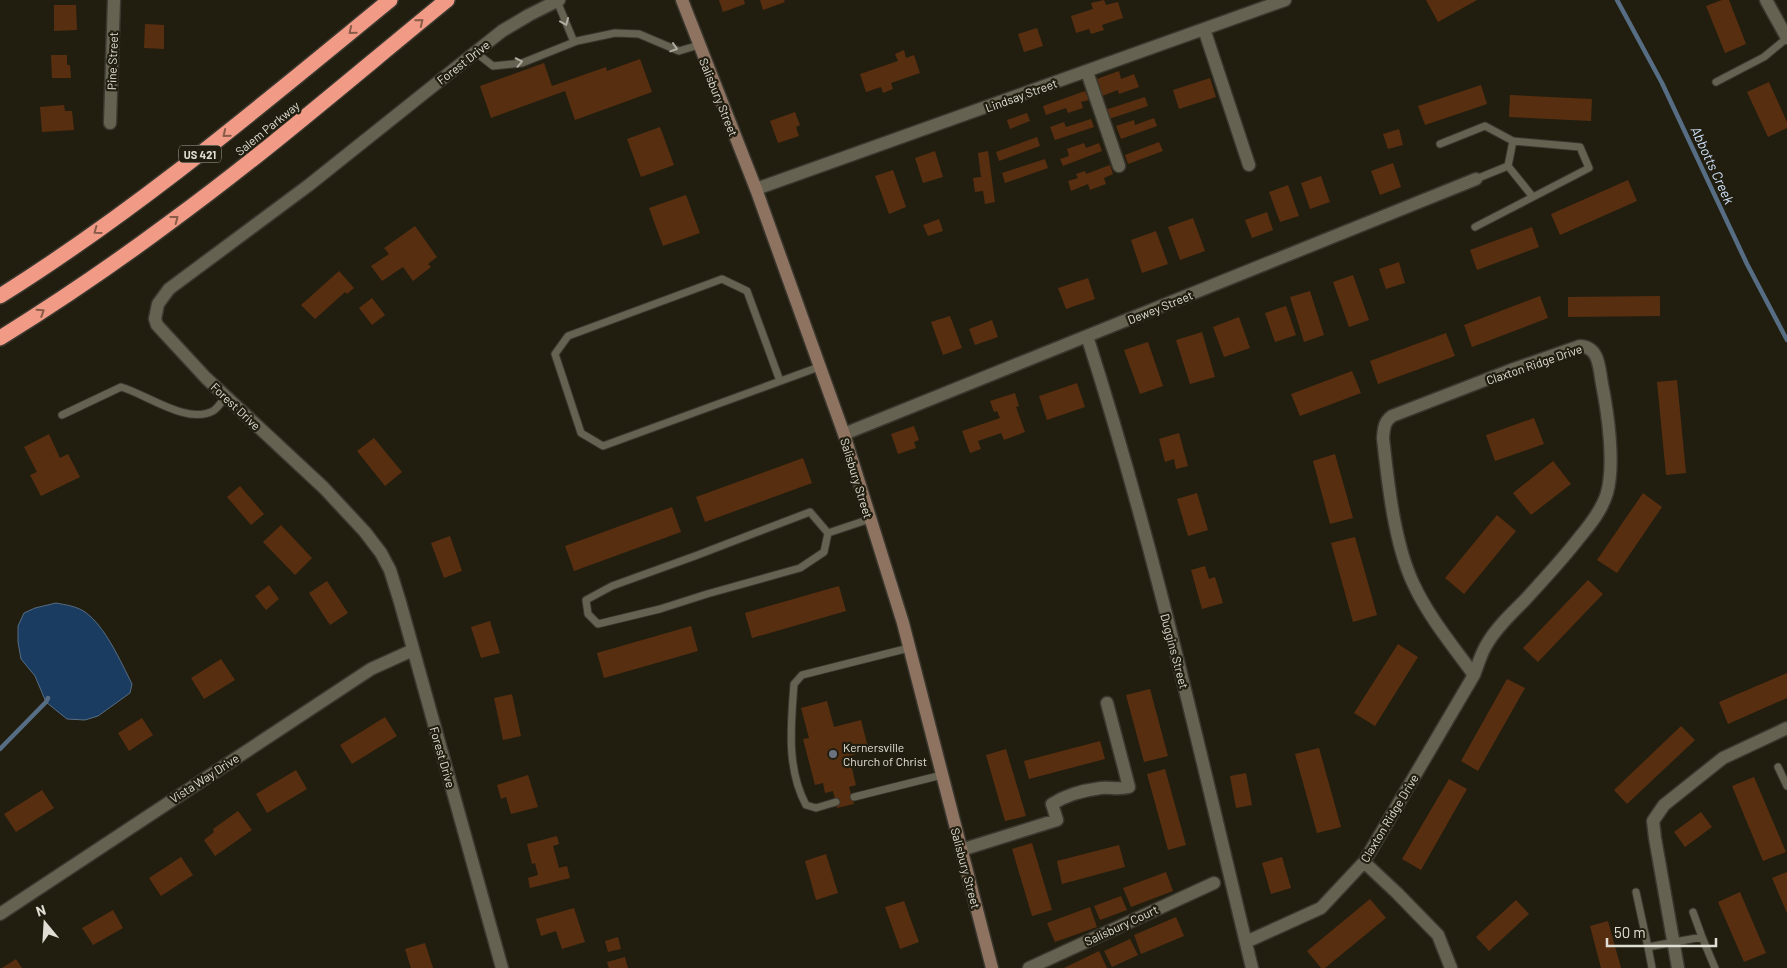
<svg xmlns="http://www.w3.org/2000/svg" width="1787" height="968" viewBox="0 0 1787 968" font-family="Barlow,sans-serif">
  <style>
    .water { fill: #1b3c61; stroke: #566d84 }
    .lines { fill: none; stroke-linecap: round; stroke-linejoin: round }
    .stream { stroke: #566d84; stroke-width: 4.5 }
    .building { fill: #582e10 }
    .lane-casing { stroke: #3a372f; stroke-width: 9 }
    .street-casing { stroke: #3a372f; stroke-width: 15 }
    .secondary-casing { stroke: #3a372f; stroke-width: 15 }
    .highway-casing { stroke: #3a372f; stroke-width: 18 }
    .lane { stroke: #656251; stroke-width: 7 }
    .street { stroke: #656251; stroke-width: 12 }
    .secondary { stroke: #8f7361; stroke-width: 12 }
    .highway { stroke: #f19a85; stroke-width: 15 }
    .oneway { stroke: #895c4a }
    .oneway2 { stroke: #afaca0 }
    .worship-dot { fill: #6b7280; stroke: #211e0f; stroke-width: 2 }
    .labels { text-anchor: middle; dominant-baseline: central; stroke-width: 4.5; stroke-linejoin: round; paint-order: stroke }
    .shield { fill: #211e0f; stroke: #a7a499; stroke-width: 1 }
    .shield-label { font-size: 11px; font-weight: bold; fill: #e0ded4 }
    .street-label { font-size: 12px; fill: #e0ded4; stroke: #211e0f }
    .poi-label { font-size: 12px; fill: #e0ded4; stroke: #211e0f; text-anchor: start }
    .water-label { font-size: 14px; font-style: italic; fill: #cfe4fe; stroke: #211e0f }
  </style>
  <rect width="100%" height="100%" fill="#211e0f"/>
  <path class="water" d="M56,603C66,605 76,606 85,612C105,626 121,662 132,684L130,693L98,716L85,720L67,719L57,711L46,702L35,676L21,659L18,642V626L24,613L35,608Z"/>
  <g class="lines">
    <path class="stream" d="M1617,0L1662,83L1747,264L1787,340
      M0,749L46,702L48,698"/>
  </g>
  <path class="building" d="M719,0H744L745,4L723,12Z
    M760,0H784L785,2L763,10Z
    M1104,0L1106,5L1118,2L1123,18L1102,25L1104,30L1091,34L1089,29L1076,33L1071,16L1093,9L1091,3Z
    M1426,0H1477L1438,22Z
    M1722,0H1729L1746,44L1725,53L1706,6Z
    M54,5H76L77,30L54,31Z
    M145,24L164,25V49L144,48Z
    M1037,28L1043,46L1024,52L1018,34Z
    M904,50L906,58L914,55L920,73L891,83L893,89L883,93L881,87L866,92L860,74L898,61L895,54Z
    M51,55H67V65H70L71,78H52Z
    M640,59L652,92L575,120L565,91L491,118L480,86L544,63L552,86L606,67L607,71Z
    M1119,71L1121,79L1134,74L1139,87L1119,94L1118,90L1102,96L1097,79Z
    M1210,78L1216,97L1179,109L1173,90Z
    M1769,82L1787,122V128L1768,137L1747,92Z
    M1481,85L1487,104L1425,125L1418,106Z
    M1085,91L1089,100L1081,102L1083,108L1068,113L1066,108L1046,115L1043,106Z
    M1510,95L1592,99L1591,121L1509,117Z
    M1145,97L1148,106L1109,119L1105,110Z
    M64,105L65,111H72L74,130L42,132L40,107Z
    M795,112L800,125L796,127L799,136L778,143L770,121Z
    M1027,113L1030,121L1010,129L1007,120Z
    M1154,118L1157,126L1121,139L1116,126L1134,120L1135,125Z
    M1091,119L1094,127L1055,140L1050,127L1064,122L1066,127Z
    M660,127L674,165L641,177L627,139Z
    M1399,129L1403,145L1388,149L1383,134Z
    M1037,137L1040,146L999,161L996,152Z
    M1159,142L1163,151L1128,164L1125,155Z
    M1084,143L1086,148L1099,143L1102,151L1063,166L1060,159L1069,156L1067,149Z
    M935,151L943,177L923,183L915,158Z
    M988,151L995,202L985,204L983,191L975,192L973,178L981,177L978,153Z
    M1045,159L1048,168L1005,183L1002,173Z
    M1393,163L1401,187L1380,195L1371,171Z
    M1110,165L1113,174L1104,178L1106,184L1090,190L1088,184L1071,191L1068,181L1078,178L1076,174L1085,171L1086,174Z
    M893,170L906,207L889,214L875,176Z
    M1321,176L1330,202L1310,209L1301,183Z
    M1628,180L1637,201L1560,235L1551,214Z
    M1288,185L1299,216L1280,222L1269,192Z
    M686,195L700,233L663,246L649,208Z
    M1267,212L1273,230L1252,238L1245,220Z
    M1193,218L1205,251L1180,260L1168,227Z
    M939,219L943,231L928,236L923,225Z
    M415,226L437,257L428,264L431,267L413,281L403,267L382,281L371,266L389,254L384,248Z
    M1532,227L1539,247L1477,270L1470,250Z
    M1156,231L1168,264L1142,273L1131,240Z
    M1399,262L1405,283L1386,289L1379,269Z
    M339,271L354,288L347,294L345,292L315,319L301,305Z
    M1353,275L1369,320L1349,327L1333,282Z
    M1088,278L1095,299L1066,309L1058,288Z
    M1310,291L1324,335L1304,342L1290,297Z
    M1540,296L1548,318L1472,347L1464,325Z
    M1660,296V316L1568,317V297Z
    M372,298L385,315L372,325L359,308Z
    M1286,306L1296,335L1275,342L1265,313Z
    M950,316L962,348L943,355L931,322Z
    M1239,317L1250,348L1224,357L1213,327Z
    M992,320L998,337L975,345L969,329Z
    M1202,332L1215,377L1190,384L1176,340Z
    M1446,333L1455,356L1378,384L1370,361Z
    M1148,342L1163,386L1140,394L1124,350Z
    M1352,371L1361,393L1300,416L1291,394Z
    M1677,380L1686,473L1666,475L1657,382Z
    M1077,383L1085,407L1047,420L1039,396Z
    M1015,393L1019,406L1016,407L1025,432L1004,440L1001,433L978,441L981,449L970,453L962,431L1000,418L997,411L994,412L990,401Z
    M1534,418L1544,444L1495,461L1486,435Z
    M914,426L919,440L914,442L916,448L898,454L891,434Z
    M1179,433L1188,466L1176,469L1174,459L1165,462L1159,439Z
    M49,434L60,458L68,454L80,477L41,496L30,475L37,472L24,447Z
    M374,438L402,472L385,486L357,451Z
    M1335,454L1353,518L1330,524L1313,461Z
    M803,458L812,483L705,522L696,497Z
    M1553,461L1571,484L1531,515L1513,493Z
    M240,486L264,514L251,525L227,497Z
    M1197,493L1208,530L1188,536L1177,499Z
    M1643,493L1662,507L1617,573L1597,560Z
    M672,507L681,532L574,571L565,546Z
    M1497,515L1516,531L1464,594L1445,578Z
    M281,525L312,558L295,575L263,542Z
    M450,536L462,571L444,578L431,543Z
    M1355,537L1377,615L1353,622L1331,543Z
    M1205,566L1209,579L1215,577L1223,603L1202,609L1191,570Z
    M1588,580L1603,594L1538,662L1523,648Z
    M327,581L348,613L330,625L309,593Z
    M269,585L279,599L266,610L255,596Z
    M839,586L846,611L752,638L745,613Z
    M490,621L500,653L481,658L471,627Z
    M691,626L698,651L604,678L597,653Z
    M1398,644L1418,657L1375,726L1354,713Z
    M221,659L235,680L204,699L191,678Z
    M1787,673V698L1728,724L1719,702Z
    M1507,679L1525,688L1478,771L1461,761Z
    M1150,689L1168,756L1144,762L1126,695Z
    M512,694L521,736L503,740L494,698Z
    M827,701L834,727L861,720L869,751L849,756L856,785L849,787L854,804L837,808L833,791L825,793L823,783L815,785L803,739L809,738L801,708Z
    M385,717L397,736L352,764L340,745Z
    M142,718L153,735L129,751L118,733Z
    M1681,726L1695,740L1627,804L1614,790Z
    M1100,741L1105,759L1029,779L1024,761Z
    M1319,748L1341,827L1317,833L1295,754Z
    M1006,749L1026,816L1005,821L986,755Z
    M1165,769L1186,845L1168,850L1147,774Z
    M296,770L307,789L267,813L256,794Z
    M1246,773L1252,805L1236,808L1230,776Z
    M528,775L538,807L511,814L506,797L501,799L497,785Z
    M1754,777L1786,852L1763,861L1732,786Z
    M1449,779L1467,789L1421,870L1402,859Z
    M42,790L54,808L16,832L4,814Z
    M238,811L252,830L215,856L204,840L214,832L213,829Z
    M1701,812L1712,827L1685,847L1674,832Z
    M557,836L559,844L553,846L559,868L567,866L570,878L530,888L528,878L538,875L535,863L532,864L527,844Z
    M1032,843L1052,910L1032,916L1012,849Z
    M1119,845L1125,867L1062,884L1057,861Z
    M826,854L838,893L816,900L805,861Z
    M181,857L193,875L161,896L149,878Z
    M1282,857L1291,888L1271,894L1262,863Z
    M1166,872L1173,891L1131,907L1123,888Z
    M1787,872V913L1772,878Z
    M1740,892L1766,953L1744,962L1718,902Z
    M1121,896L1127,910L1100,920L1094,906Z
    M1370,899L1386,918L1325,968H1321L1307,951Z
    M1516,900L1529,914L1489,951L1476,937Z
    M904,901L919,942L900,949L885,907Z
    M1090,907L1097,927L1055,942L1047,923Z
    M574,908L585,942L562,949L556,931L541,936L536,919Z
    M113,910L123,928L93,945L82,928Z
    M1176,917L1184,936L1141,954L1134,935Z
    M1608,921L1621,968H1601L1590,926Z
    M618,937L621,949L608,952L605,941Z
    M1130,939L1138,955L1112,967L1104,951Z
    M425,943L433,968H411L405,949Z
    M1099,951L1107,968H1064Z
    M625,957L628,968H609L607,962Z
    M16,959L22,968H2Z"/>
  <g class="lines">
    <defs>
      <path id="lane" d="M557,1L574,42
        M475,52L493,66L522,63L577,41L615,33L639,34L679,51L699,45
        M1716,82L1764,57L1787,38
        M1513,141L1580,147L1589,168L1533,197
        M1440,144L1485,126L1513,141L1508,166L1476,179
        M1475,227L1533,197L1508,166
        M780,381L747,291L722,279L568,336L555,354L581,433L603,446L819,367
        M62,415L121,387C146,394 187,425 213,411C218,408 222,401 226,396
        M828,533L810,512L695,556L612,586L586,600L588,614L598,624L660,609L707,594L800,568L824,552L828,533L870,519
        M1778,767L1787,786
        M854,797L942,775
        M836,802L816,808L806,805C786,768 791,724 794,684L802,675L909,648
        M1636,892L1648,947
        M1693,912L1702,937
        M1652,968L1648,947L1702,937L1715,968"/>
      <path id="street" d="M1766,0L1787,38
        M1204,29L1249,165
        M1087,72L1119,166
        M110,123L114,0
        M756,189L1285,0
        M1087,336C1154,544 1201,757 1252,968
        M1580,346C1600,347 1599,369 1602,384C1608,414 1615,464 1607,493C1602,510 1590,525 1579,538C1562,560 1543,580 1524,601C1511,614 1496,628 1487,644C1481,653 1478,665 1474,675C1453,646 1428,616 1413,583C1394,542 1388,483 1383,438C1384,428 1384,422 1392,416L1511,370Z
        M844,434L1476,179
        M961,850L1057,820L1052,804C1066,795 1085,790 1101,788C1112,787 1117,790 1129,787L1107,703
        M1364,862L1397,893L1438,935L1451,968
        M0,914L371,669L413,650
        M1246,942L1321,908L1364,862L1474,675
        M502,968L400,602L390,570L381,553L365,532L324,488L206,378L157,325L155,319L158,304L169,289L309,185L502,31L529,15L559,0
        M1029,968L1214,883
        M1678,968L1655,838L1653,821L1664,805L1723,758L1787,728"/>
      <path id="secondary" d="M682,0L756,189L844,434L903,623L992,968"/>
      <path id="highway" d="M0,296C139,209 264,103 390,0
        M0,338C58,302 114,264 169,223C265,153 355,75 447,0"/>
    </defs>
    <use href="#lane" class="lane-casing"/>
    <use href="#street" class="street-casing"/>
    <use href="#secondary" class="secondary-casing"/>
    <use href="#highway" class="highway-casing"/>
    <use href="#lane" class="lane"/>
    <use href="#street" class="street"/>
    <use href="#secondary" class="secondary"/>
    <use href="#highway" class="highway"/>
  </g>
  <defs><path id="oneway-chevron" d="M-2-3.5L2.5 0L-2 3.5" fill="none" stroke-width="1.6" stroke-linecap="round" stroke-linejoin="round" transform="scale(1.25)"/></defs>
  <g class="oneway">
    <use href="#oneway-chevron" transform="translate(420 22) rotate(-39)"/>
    <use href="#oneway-chevron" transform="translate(352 31) rotate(141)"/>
    <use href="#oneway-chevron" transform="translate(226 134) rotate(141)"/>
    <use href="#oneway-chevron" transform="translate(175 219) rotate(-37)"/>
    <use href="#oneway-chevron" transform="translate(97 231) rotate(144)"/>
    <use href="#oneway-chevron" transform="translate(41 312) rotate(-33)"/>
  </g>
  <g class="oneway2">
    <use href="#oneway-chevron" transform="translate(565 22) rotate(67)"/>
    <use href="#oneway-chevron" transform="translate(674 48) rotate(18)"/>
    <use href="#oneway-chevron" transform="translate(519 62) rotate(-12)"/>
  </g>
  <circle class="worship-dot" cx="833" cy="754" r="5"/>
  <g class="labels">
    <rect class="shield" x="179" y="145.5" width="42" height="17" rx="4"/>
    <g class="shield-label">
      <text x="200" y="154">US 421</text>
    </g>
    <g class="street-label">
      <text transform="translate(112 61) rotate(-88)">Pine Street</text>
      <text transform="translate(463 62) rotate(-38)">Forest Drive</text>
      <text transform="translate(1021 95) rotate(-20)">Lindsay Street</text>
      <text transform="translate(719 97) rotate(68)">Salisbury Street</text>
      <text transform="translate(267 128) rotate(-39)">Salem Parkway</text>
      <text transform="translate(1160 307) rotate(-22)">Dewey Street</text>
      <text transform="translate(1534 364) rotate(-19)">Claxton Ridge Drive</text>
      <text transform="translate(236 406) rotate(43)">Forest Drive</text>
      <text transform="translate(857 478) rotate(73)">Salisbury Street</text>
      <text transform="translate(1175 651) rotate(75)">Duggins Street</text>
      <text transform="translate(443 757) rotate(74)">Forest Drive</text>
      <text transform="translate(204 778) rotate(-33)">Vista Way Drive</text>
      <text transform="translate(1389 818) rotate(-59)">Claxton Ridge Drive</text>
      <text transform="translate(966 868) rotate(75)">Salisbury Street</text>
      <text transform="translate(1121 925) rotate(-25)">Salisbury Court</text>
    </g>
    <g class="poi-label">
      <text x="843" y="747">Kernersville<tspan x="843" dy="14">Church of Christ</tspan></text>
    </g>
    <g class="water-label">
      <text transform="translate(1713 165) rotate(65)">Abbotts Creek</text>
    </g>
  </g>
  <g transform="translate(45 923) rotate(342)" stroke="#211e0f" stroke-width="4" paint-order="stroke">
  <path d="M0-4L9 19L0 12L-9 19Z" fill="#e0ded4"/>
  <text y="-8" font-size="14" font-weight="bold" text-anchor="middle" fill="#e0ded4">N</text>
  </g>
  <path d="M1607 938v8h109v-8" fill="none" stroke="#e0ded4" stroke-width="2.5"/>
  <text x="1614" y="938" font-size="15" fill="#e0ded4" stroke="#211e0f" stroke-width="4" paint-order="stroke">50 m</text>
</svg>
